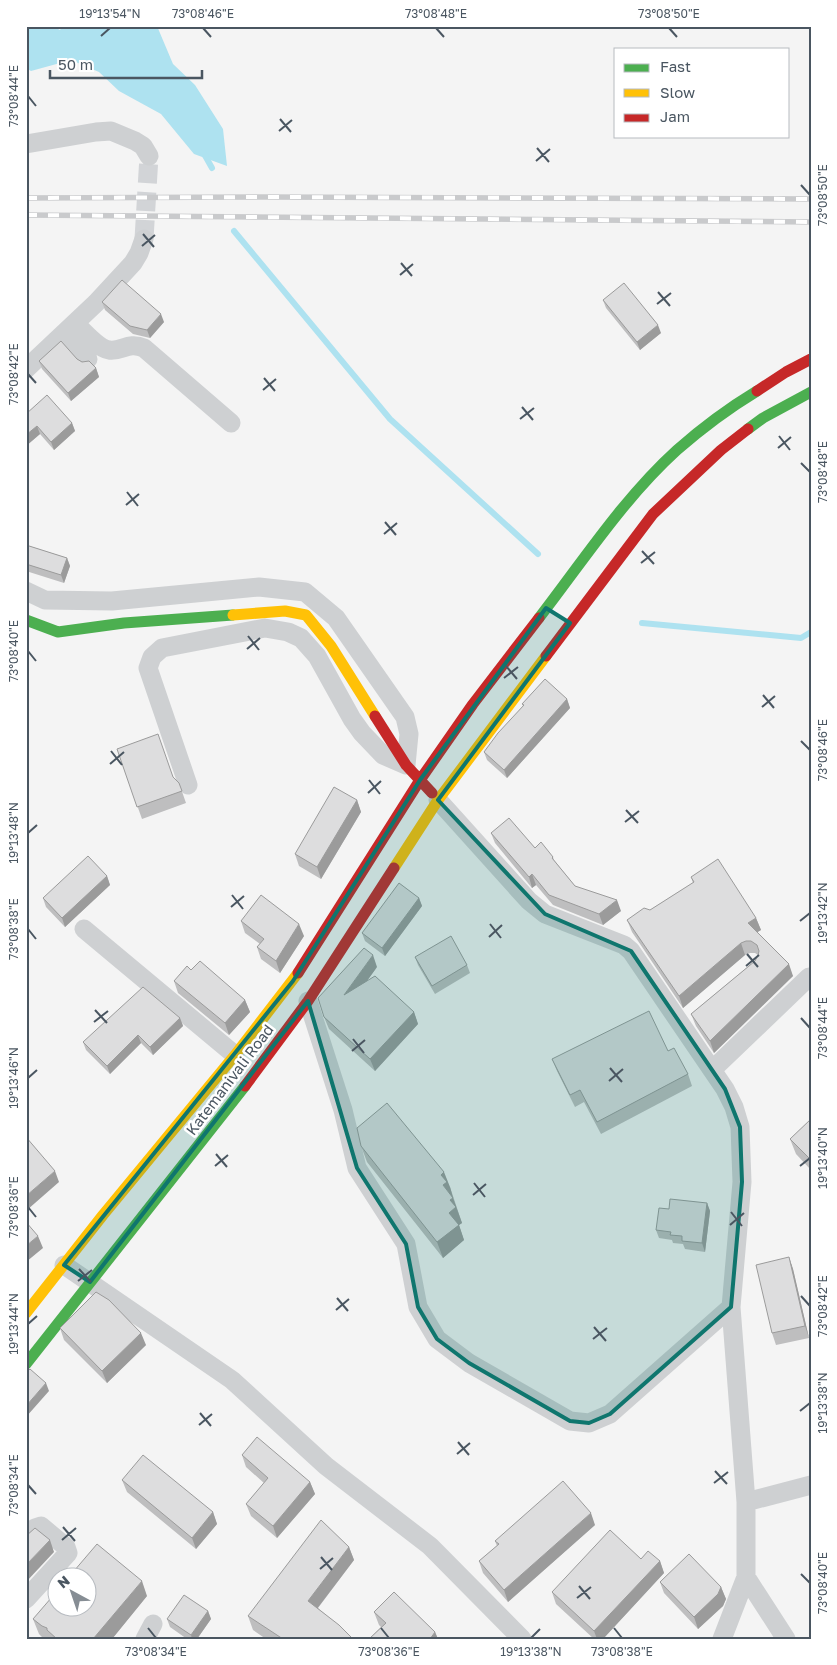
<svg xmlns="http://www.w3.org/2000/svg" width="837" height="1665" viewBox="0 0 837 1665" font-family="'Golos Text',sans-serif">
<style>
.water{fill:#aee2f0}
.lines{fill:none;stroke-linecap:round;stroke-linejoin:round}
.stream{stroke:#aee2f0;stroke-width:6}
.street-tunnel{stroke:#d2d4d7;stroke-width:19;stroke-dasharray:19 9;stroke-linecap:butt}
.street{stroke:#ced0d2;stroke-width:19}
.fast{stroke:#4caf50;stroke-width:11}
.slow{stroke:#ffc107;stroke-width:11}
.jam{stroke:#c62828;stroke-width:11}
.rail-casing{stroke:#c9cacc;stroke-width:5.5}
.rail{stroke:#fff;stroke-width:4;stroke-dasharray:11;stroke-linecap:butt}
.wall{fill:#bebebf}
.shaded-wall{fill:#9b9b9b}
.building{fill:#ddddde;stroke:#9b9b9b}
.marked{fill:#0f766e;fill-opacity:0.2;stroke:#0f766e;stroke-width:4;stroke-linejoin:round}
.ticks{fill:none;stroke:#4a5661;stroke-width:2}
.labels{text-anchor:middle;stroke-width:5;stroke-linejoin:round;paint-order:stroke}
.street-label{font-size:15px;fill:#4a5661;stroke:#fff}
.neatline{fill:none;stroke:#4a5661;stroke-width:2}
.ticks-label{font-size:12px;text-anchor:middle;fill:#4a5661}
</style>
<rect width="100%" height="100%" fill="#f4f4f4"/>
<path class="water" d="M26 26H57L59 30 68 26H157L173 64 195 85 223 129 227 166 194 154 161 114 119 91 99 72 71 60 31 71 26 68Z"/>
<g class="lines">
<path class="stream" d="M203 152 212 168
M234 231 390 419 538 554
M642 623 801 638 811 632"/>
<path class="street-tunnel" d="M144 239 149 156"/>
<path class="street" d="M26 144 96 132 111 131 135 141 143 146 149 156
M75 323C82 330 99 349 109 350 122 352 128 341 144 348L231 423
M64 333 88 359
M26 369 96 303 133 263 139 253 144 239
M26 591 45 600 112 601 259 587 305 592 336 618 405 717 409 734 406 765 383 755 362 733 352 719 317 656 301 638 288 632 265 628 162 648 152 657 148 668 188 785
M438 800 529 901 545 914 624 945 631 951 725 1089 734 1107 740 1127 742 1182 731 1307 746 1502V1577L722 1639
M84 929 235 1055
M308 1001 343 1110 357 1168 406 1244 418 1307 437 1339 469 1363 570 1421 589 1423 610 1414 731 1307
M712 1070 809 977
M64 1265 232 1380 326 1466 430 1546 522 1639
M746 1502 811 1485
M26 1538 35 1528 41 1526 66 1547 68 1553 26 1599
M746 1577 786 1639
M145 1639 153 1624"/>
<path class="fast" d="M748 429 763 418 811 392
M539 618C583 561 624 498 677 450 702 428 729 408 757 391
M26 620 58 632 124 623 233 615
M26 1364 245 1086"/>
<path class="slow" d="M233 615 285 611 306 615 331 646 375 716
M394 868 438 800 546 656
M26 1313 103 1215 235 1055 298 973"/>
<path class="jam" d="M757 391 786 372 811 359
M546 656 653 514 721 450 748 429
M375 716 406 765 432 793
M298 973 420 780 473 704 539 618
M245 1086 308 1001 394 868"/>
<g class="rail-casing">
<path id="rail" d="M26 198 268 197 811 199
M26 215 811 222"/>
</g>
<use href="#rail" class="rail"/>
</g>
<path class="wall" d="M603 300 661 333 640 350 606 308Z
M102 302 164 322 150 338 133 334 105 310Z
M77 359 96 368 99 377 71 401 42 369 39 361Z
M26 414 72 423 75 431 54 450 40 434 26 446Z
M26 545 67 558 70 566 64 583 26 571Z
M567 699 570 708 507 778 487 760 484 752 523 706 522 704Z
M117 749 173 777 179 783 186 803 142 819Z
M357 800 361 812 321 879 299 866 295 854Z
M491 833 535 848 553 857 554 860 575 886 621 911 603 925 553 905 536 885 532 888 495 843Z
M107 876 110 885 65 927 46 907 43 898Z
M691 877 756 918 761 930 757 932 793 976 714 1053 696 1026 691 1014 755 961 758 955 755 953H750L745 955 683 1008 632 932 627 920 650 910 693 883Z
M419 898 422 906 385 956 365 941 362 933Z
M241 921 304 936 280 973 261 959 257 947 260 944 245 933Z
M415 957 467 965 470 973 435 994 418 965Z
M377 967 367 981 414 1012 418 1024 375 1071 329 1029 324 1017Z
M191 970 245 1000 250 1012 229 1035 178 993 174 981Z
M180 1018 183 1026 153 1055 141 1043 110 1074 86 1050 83 1042Z
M552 1059 688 1074 692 1086 601 1134 584 1102 575 1107 557 1071Z
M811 1119V1170L796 1154 790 1139Z
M361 1146 450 1187 462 1223 459 1225 464 1240 443 1258 367 1162Z
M707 1203 710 1211 705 1252 685 1249 683 1244 673 1243 672 1240 659 1238 656 1230 669 1209Z
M789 1257 793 1269 809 1338 776 1345 772 1333Z
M60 1328 146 1345 107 1383 64 1340Z
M242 1455 310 1482 315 1494 277 1538 251 1516 246 1504 264 1483 246 1467Z
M122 1480 213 1512 217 1524 196 1549 127 1492Z
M595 1525 508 1602 483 1573 479 1561 497 1546 495 1541Z
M349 1547 354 1560 318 1608 353 1639H266L253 1630 248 1616Z
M641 1559 660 1561 664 1573 603 1639H594L556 1604 552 1592Z
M660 1582 721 1587 726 1599 723 1606 698 1629 664 1593Z
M147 1596 112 1639H44L39 1634 33 1619Z
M208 1611 211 1619 197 1639H187L170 1627 167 1619Z
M374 1612 435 1632 438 1639H369L381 1627 379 1625Z"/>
<path class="shaded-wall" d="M161 314 164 322 150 338 147 330Z
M658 325 661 333 640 350 637 342Z
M96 368 99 377 71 401 68 393Z
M72 423 75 431 54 450 51 442Z
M37 426 40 434 26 446V435Z
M67 558 70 566 64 583 61 575Z
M567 699 570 708 507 778 504 770Z
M357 800 361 812 321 879 317 867Z
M532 874 536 885 532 888 529 877Z
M107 876 110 885 65 927 62 918Z
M419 898 422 906 385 956 382 948Z
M617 900 621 911 603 925 599 914Z
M756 918 761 930 753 935 748 923Z
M299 924 304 936 280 973 276 961Z
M741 943 745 955 683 1008 679 996Z
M373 955 377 967 348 1007 344 995Z
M789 964 793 976 714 1053 710 1041Z
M245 1000 250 1012 229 1035 225 1023Z
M414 1012 418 1024 375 1071 370 1059Z
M180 1018 183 1026 153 1055 150 1047Z
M138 1035 141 1043 110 1074 107 1066Z
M55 1171 59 1182 27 1210 26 1208V1196Z
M444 1172 450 1187 453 1198 443 1185 441 1175Z
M453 1198 462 1223 459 1225 464 1240 443 1258 437 1242 449 1213 450 1200Z
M707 1203 710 1211 705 1252 702 1243Z
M38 1236 43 1248 26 1262V1246Z
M789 1257 793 1269 809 1338 805 1326Z
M141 1333 146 1345 107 1383 102 1371Z
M46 1383 49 1391 26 1417V1406Z
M310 1482 315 1494 277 1538 273 1526Z
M213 1512 217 1524 196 1549 192 1538Z
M591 1513 595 1525 508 1602 504 1590Z
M50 1540 54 1552 26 1582V1565Z
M349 1547 354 1560 313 1614 308 1601Z
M660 1561 664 1573 603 1639H597L594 1631Z
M142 1581 147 1596 112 1639H93Z
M721 1587 726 1599 723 1606 698 1629 694 1617Z
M208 1611 211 1619 197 1639H192L191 1635Z
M435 1632 438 1639H430Z"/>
<path class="building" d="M122 280 161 314 147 330 130 326 102 302Z
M624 283 658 325 637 342 603 300Z
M61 341 77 359 82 362 89 361 96 368 68 393 39 361Z
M47 395 72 423 51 442 37 426 26 435V414Z
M26 545 67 558 61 575 26 564Z
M545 679 567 699 504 770 484 752 498 733 524 705 522 704Z
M158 734 173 777 179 783 182 791 137 807 117 749Z
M334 787 357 800 317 867 295 854Z
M509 818 535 848 541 842 553 857 552 858 575 886 617 900 599 914 549 895 532 874 529 877 491 833Z
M88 856 107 876 62 918 43 898Z
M718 859 756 918 748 923 789 964 710 1041 691 1014 755 961 758 955 759 951 757 945 751 941H746L741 943 679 996 627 920 644 908 650 910 694 882 691 877Z
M399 883 419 898 382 948 362 933Z
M261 895 299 924 276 961 257 947 264 939 241 921Z
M451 936 467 965 432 986 415 957Z
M364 948 373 955 344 995 375 976 414 1012 370 1059 324 1017 318 998Z
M200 961 245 1000 225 1023 174 981 187 966 191 970Z
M143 987 180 1018 150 1047 138 1035 107 1066 83 1042Z
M649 1011 668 1051 674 1048 688 1074 597 1122 580 1090 570 1095 552 1059Z
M387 1103 444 1172 441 1175 447 1182 443 1185 453 1198 450 1200 456 1207 449 1213 459 1225 437 1242 361 1146 357 1128Z
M811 1119V1160L790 1139Z
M26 1137 55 1171 26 1196Z
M670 1199 707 1203 702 1243 682 1241V1236L670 1235 671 1232 656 1230 659 1208 669 1209Z
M26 1222 38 1236 26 1246Z
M789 1257 805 1326 772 1333 756 1265Z
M96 1292 109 1300 141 1333 102 1371 60 1328Z
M30 1369 46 1383 26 1406V1373Z
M257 1437 310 1482 273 1526 246 1504 268 1478 242 1455Z
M143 1455 213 1512 192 1538 122 1480Z
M563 1481 591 1513 504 1590 479 1561 499 1544 495 1541Z
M321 1520 349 1547 308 1601 339 1625 353 1639H283L248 1616Z
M35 1528 50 1540 26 1565V1536Z
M610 1530 641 1559 648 1551 660 1561 594 1631 552 1592Z
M97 1544 142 1581 93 1639H57L47 1630V1628L42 1626 33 1619 58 1590V1608H88V1578H68Z
M689 1554 721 1587 718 1594 694 1617 660 1582Z
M394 1592 435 1632 430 1639H369L386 1623 374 1612Z
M184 1595 208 1611 191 1635 167 1619Z"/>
<path class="marked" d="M546 608 570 623 438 800 545 914 631 951 725 1089 740 1127 742 1182 731 1307 610 1414 589 1423 570 1421 469 1363 437 1339 418 1307 406 1244 357 1168 308 1001 90 1282 64 1265 293 981 420 780Z"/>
<path class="ticks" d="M203 28 211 37M436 28 444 37M669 28 677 37M101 36 110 28M28 96 36 106M280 119 291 132M279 131 292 120M537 148 549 162M536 161 550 149M801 185 810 195M143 234 154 247M142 246 155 235M401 263 412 276M400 275 413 264M658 292 670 306M657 304 671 293M28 374 36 383M264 378 275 391M263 390 276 379M522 407 533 420M520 419 534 408M779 436 790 450M778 448 791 437M801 463 810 472M127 492 138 506M126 505 139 494M385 522 396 535M384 534 397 523M642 551 654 564M641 563 655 552M248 636 259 650M247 649 260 638M28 651 36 661M506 666 517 679M504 678 518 667M763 695 774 708M762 707 775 696M801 741 810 750M111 751 122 765M110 764 124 752M369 780 380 794M368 793 381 781M626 810 638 823M625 822 639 811M28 833 37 825M232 895 243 909M231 907 244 896M800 921 810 913M490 924 501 938M28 929 36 939M489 937 502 925M747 954 758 967M746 966 759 955M95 1010 107 1023M801 1018 810 1028M94 1022 108 1011M353 1039 364 1053M352 1051 365 1040M610 1068 622 1082M28 1078 37 1070M609 1081 623 1069M216 1154 227 1167M215 1166 228 1155M800 1166 810 1158M474 1183 485 1197M473 1195 486 1184M28 1207 36 1217M731 1212 742 1226M730 1225 744 1213M79 1269 91 1282M78 1281 92 1270M801 1296 810 1306M337 1298 348 1311M336 1310 349 1299M28 1324 37 1316M594 1327 606 1341M593 1339 607 1328M800 1411 810 1403M200 1413 211 1426M199 1425 212 1414M458 1442 469 1455M457 1454 470 1443M715 1471 727 1484M714 1483 728 1472M28 1485 36 1494M63 1527 75 1541M62 1540 76 1528M321 1557 332 1570M320 1569 333 1558M801 1574 810 1583M579 1586 590 1599M577 1598 591 1587M148 1628 156 1638M381 1628 389 1638M614 1628 622 1638M531 1638 540 1629"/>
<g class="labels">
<g class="street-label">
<text transform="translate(230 1080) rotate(-53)" y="5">Katemanivali Road</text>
</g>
</g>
<rect width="837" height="1665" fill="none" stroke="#ffffff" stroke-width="55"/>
<rect x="614" y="48" width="175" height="90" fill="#ffffff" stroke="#b7bbc0"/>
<rect x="624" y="64" width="25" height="8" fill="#4caf50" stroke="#b7bbc0"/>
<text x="660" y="72" font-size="15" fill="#4a5661">Fast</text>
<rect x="624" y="89" width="25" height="8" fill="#ffc107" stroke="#b7bbc0"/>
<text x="660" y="98" font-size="15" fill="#4a5661">Slow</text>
<rect x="624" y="114" width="25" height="8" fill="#c62828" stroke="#b7bbc0"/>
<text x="660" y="122" font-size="15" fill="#4a5661">Jam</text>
<g transform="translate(72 1592) rotate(320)"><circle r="24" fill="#ffffff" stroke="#b7bbc0"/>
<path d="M0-4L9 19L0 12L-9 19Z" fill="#868d94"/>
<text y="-8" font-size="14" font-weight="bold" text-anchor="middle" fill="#4a5661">N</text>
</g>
<path d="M50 70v8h152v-8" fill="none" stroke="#4a5661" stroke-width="2.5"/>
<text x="58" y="70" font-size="15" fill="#4a5661" stroke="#ffffff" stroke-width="4" paint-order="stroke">50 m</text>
<rect x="28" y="28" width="782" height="1610" class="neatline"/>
<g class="ticks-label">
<text x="110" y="18">19°13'54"N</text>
<text x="203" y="18">73°08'46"E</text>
<text x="436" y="18">73°08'48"E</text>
<text x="669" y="18">73°08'50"E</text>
<text transform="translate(14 96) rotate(-90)" y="4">73°08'44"E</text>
<text transform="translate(823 195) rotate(-90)" y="4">73°08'50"E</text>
<text transform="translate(14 374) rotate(-90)" y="4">73°08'42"E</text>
<text transform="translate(823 472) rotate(-90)" y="4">73°08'48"E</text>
<text transform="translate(14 651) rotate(-90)" y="4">73°08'40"E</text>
<text transform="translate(823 750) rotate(-90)" y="4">73°08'46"E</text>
<text transform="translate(14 833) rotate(-90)" y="4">19°13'48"N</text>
<text transform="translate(823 913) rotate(-90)" y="4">19°13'42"N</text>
<text transform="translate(14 929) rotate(-90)" y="4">73°08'38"E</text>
<text transform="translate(823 1028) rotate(-90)" y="4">73°08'44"E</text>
<text transform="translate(14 1078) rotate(-90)" y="4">19°13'46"N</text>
<text transform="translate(823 1158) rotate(-90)" y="4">19°13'40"N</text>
<text transform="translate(14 1207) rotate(-90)" y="4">73°08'36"E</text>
<text transform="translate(823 1306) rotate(-90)" y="4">73°08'42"E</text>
<text transform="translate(14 1324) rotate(-90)" y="4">19°13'44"N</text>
<text transform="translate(823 1403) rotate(-90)" y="4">19°13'38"N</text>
<text transform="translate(14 1485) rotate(-90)" y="4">73°08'34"E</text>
<text transform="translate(823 1583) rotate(-90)" y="4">73°08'40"E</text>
<text x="156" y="1656">73°08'34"E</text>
<text x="389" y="1656">73°08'36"E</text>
<text x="531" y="1656">19°13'38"N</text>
<text x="622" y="1656">73°08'38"E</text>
</g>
</svg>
